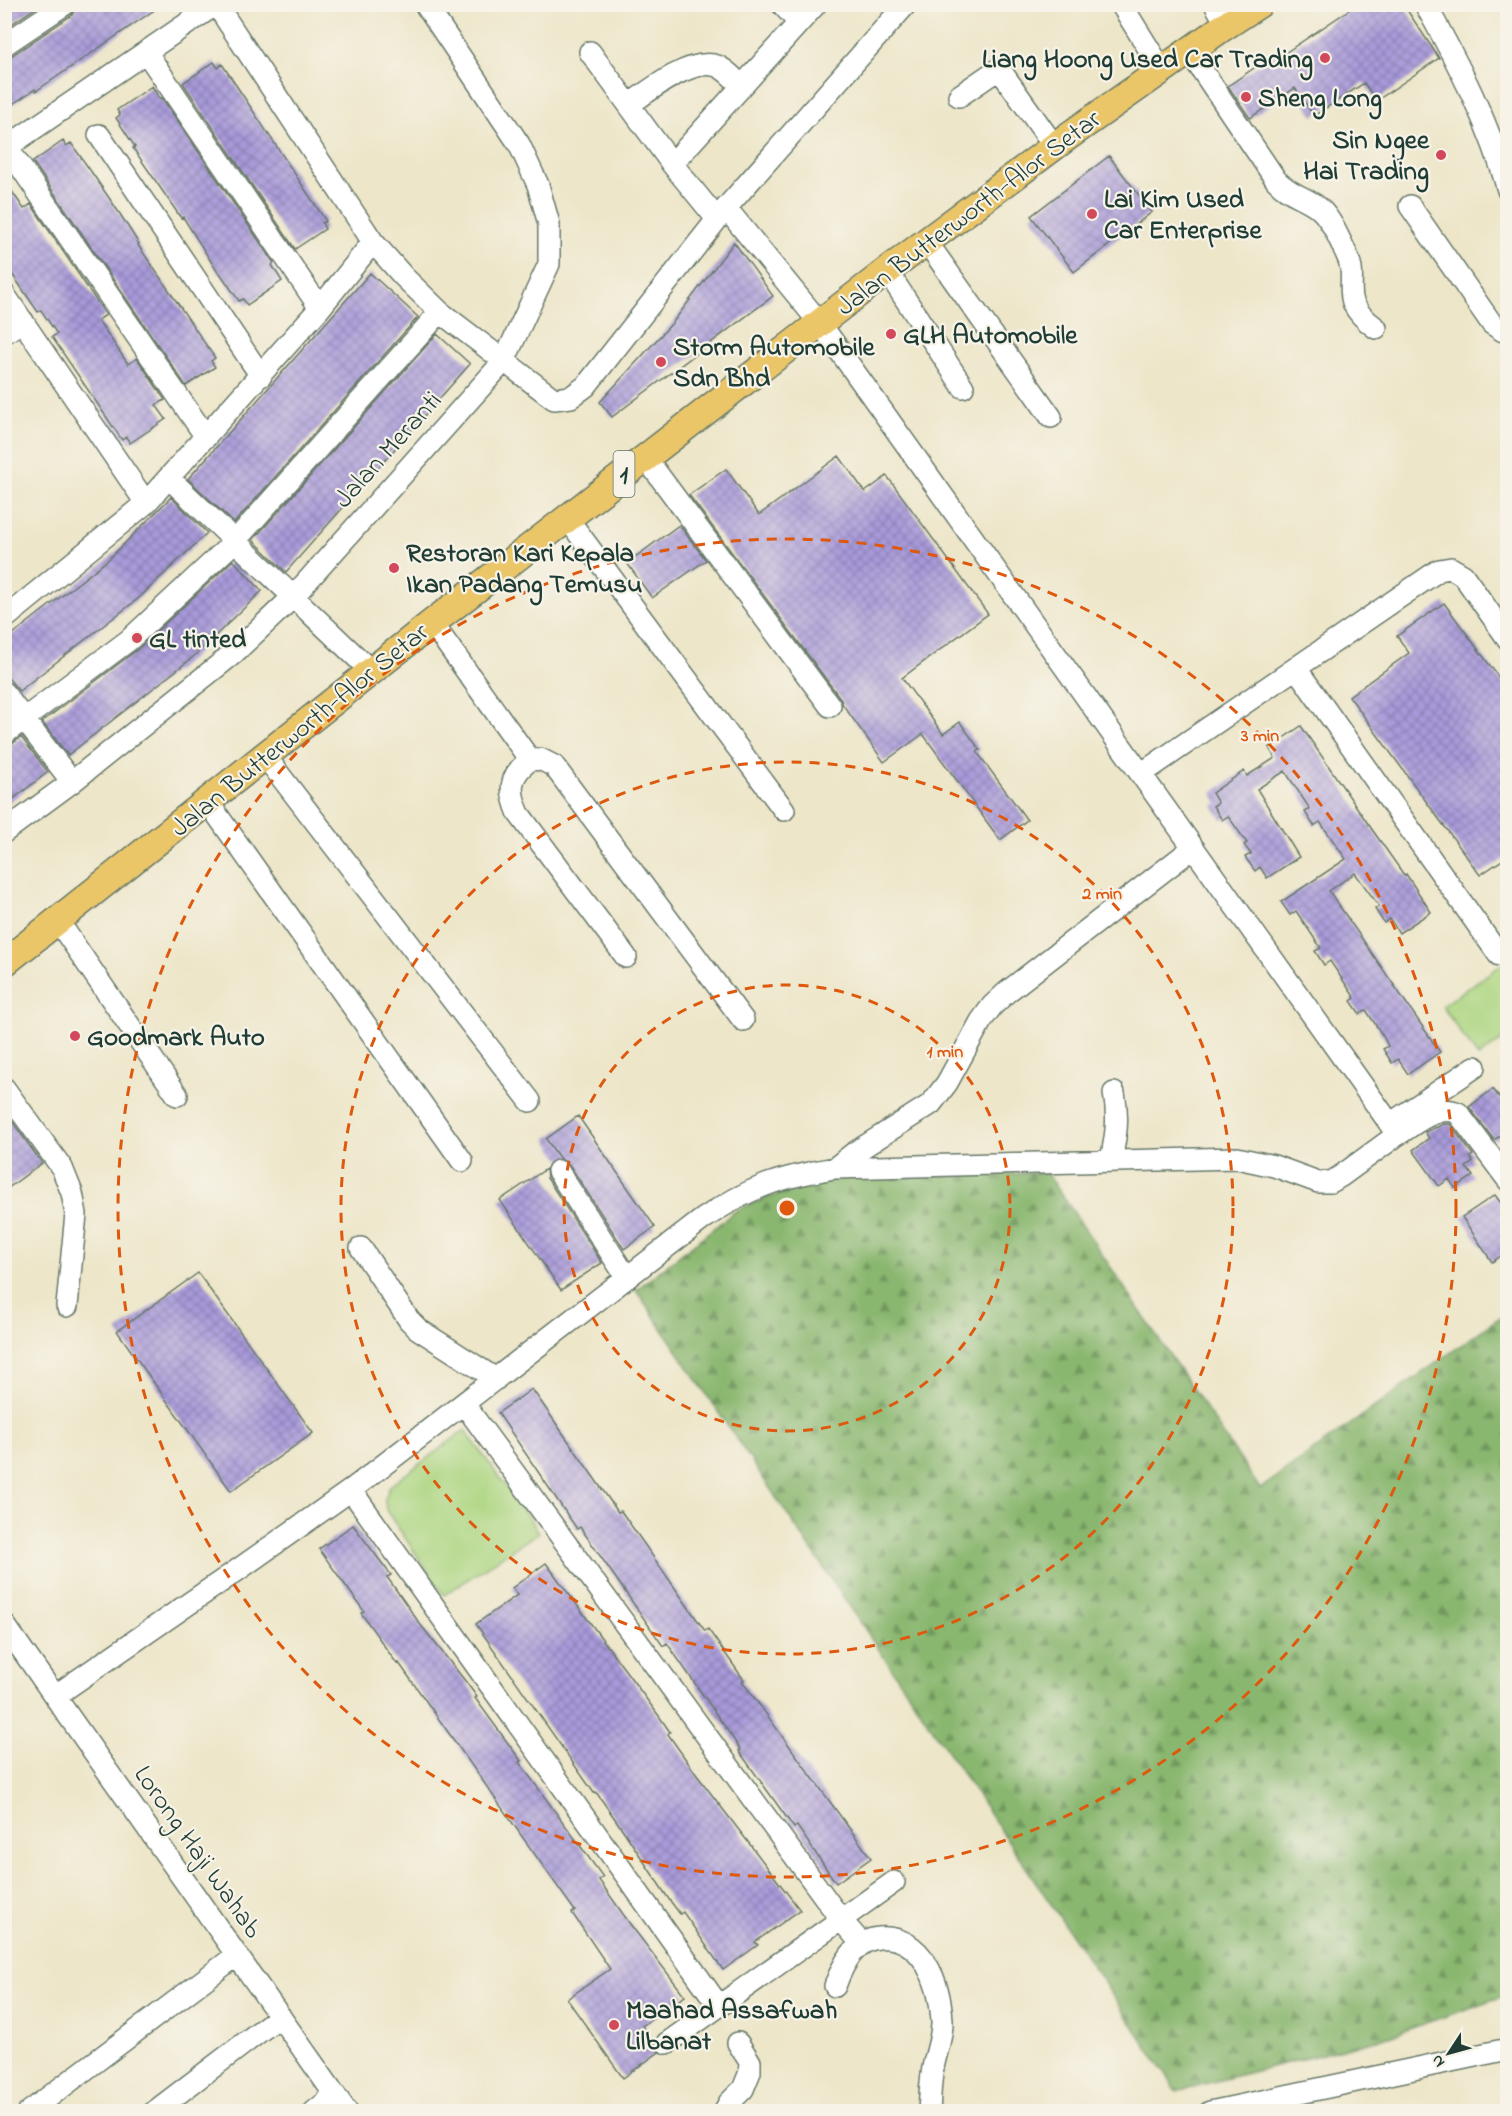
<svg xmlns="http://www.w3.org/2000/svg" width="1512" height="2116" viewBox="0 0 1512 2116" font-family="'Indie Flower',sans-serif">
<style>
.forest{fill:url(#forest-firs);stroke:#547a52;stroke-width:1.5}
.park{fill:#add682;stroke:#668a5b;stroke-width:1.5}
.building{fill:url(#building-cross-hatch)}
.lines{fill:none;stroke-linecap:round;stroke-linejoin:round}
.minor-casing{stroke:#677868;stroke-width:24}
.major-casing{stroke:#677868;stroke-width:30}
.minor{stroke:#fff;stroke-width:21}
.major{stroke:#ebc669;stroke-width:27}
.ring{fill:none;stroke:#de580e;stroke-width:3;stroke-dasharray:10 8}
.poi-dot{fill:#d1495b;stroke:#f7f3e8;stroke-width:2}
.labels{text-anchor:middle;stroke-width:4.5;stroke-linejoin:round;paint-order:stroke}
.shield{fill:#f7f3e8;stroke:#60746a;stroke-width:1.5}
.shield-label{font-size:26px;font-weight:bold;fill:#1f3d34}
.poi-label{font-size:27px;font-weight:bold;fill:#1f3d34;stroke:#f7f3e8;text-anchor:start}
.street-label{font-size:27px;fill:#1f3d34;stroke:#f7f3e8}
.centre{fill:#de580e;stroke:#f7f3e8;stroke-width:3}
.ring-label{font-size:18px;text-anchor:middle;font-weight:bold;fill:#de580e;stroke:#f7f3e8;stroke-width:4.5;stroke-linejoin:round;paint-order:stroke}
</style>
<defs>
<pattern id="forest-firs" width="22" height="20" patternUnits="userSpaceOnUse" patternTransform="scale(1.5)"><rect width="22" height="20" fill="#8ab770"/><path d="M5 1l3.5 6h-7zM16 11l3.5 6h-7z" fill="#70965d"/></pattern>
<pattern id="building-cross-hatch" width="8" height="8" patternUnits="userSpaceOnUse" patternTransform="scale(1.5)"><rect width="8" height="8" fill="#a99ada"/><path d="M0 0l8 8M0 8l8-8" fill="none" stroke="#897fb2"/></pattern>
</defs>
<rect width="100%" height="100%" fill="#f7f3e8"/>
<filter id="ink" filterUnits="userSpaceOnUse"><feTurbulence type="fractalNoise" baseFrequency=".0167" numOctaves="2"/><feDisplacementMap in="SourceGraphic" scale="12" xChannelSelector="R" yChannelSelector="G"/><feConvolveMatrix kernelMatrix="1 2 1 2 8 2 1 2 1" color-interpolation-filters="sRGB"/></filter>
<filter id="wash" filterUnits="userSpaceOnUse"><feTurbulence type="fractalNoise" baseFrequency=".008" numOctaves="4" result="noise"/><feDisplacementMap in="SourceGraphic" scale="24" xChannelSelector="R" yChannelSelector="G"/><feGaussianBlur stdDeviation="1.35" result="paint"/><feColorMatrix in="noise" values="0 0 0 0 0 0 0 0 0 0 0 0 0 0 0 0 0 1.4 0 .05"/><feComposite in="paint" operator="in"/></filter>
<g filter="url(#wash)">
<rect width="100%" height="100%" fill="#ede6c9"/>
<path class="forest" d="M1047 1173 1260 1489 1506 1313 1508 1315 1507 1995 1377 2040 1177 2091 636 1290 738 1209 795 1188 840 1178Z"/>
<path class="park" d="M1507 961V1036L1478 1057 1442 1006Z
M465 1430 539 1532 444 1595 386 1510 385 1499 390 1486Z"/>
<g id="blocks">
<path class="building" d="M4 4H41L4 29Z
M78 4H163L36 91 35 89 4 110V58L11 56 72 15Z
M1358 4H1403L1439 58 1376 101 1364 83 1314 116 1295 88 1250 118 1228 86 1273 55 1276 59Z
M214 62 218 68 222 64 326 221 322 223 325 229 295 249 183 83Z
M152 86 160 99 162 98 274 263 272 265 282 281 247 305 243 299 239 301 220 273 219 274 183 217 181 218 133 148 135 147 116 118 120 115 117 110Z
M63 141 66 146 71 143 90 170 120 214 139 244 138 245 215 358 211 361 215 367 186 386 33 162Z
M1109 156 1152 212 1074 272 1031 216Z
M4 180 24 209 31 204 106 315 98 320 128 364 137 358 165 400 156 405 166 419 130 443 126 437 122 440 52 337 57 334 41 310 38 312 8 268 12 266 4 254Z
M734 242 773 296 612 417 600 402 673 322Z
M370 273 418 317 234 523 188 479Z
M437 334 470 364 286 572 253 540Z
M839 456 865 492 887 476 988 614 902 678 943 734 960 722 980 750 977 752 1027 820 1000 840 923 734 884 762 843 705 840 698 689 495 726 469 759 515Z
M171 497 207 533 139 598 19 691 4 673V641L109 559Z
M679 525 706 560 652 598 627 563Z
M233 560 262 591 192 658 68 755 42 722 138 649Z
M1444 603 1508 690V856L1480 875 1349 696 1409 653 1397 636Z
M1301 726 1371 828 1404 875 1406 874 1431 912 1399 933 1390 919 1384 923 1375 909 1379 906 1355 873 1329 891 1440 1052 1408 1074 1398 1059 1392 1063 1383 1049 1388 1046 1383 1036 1366 1010 1360 1014 1351 1001 1355 998 1330 961 1324 965 1315 951 1321 948 1296 911 1290 915 1281 902 1346 859 1320 822 1314 826 1305 812 1310 809 1285 771 1257 789 1299 857 1267 878 1260 867 1255 871 1245 857 1251 854 1244 845 1247 843 1228 816 1222 820 1213 806 1218 803 1212 793 1244 771 1247 776 1275 758 1269 748Z
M21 737 48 772 4 806V747L12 744Z
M1493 1089 1508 1109V1131L1494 1140 1469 1107Z
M4 1110 42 1163 4 1191Z
M578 1116 655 1227 624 1249 569 1164 560 1159 546 1139Z
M1444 1124H1450L1473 1155 1470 1157 1473 1162 1466 1167 1473 1176 1455 1188 1449 1179 1439 1186 1413 1150 1429 1138 1425 1132Z
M546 1169 547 1178 602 1263 561 1290 500 1200Z
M1495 1195 1508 1213V1251L1492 1262 1462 1217Z
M198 1273 313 1433 231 1491 117 1331Z
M532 1389 618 1512 621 1511 705 1631 708 1629 744 1680 742 1681 871 1858 836 1883 797 1826 794 1828 739 1751 741 1750 667 1643 663 1646 580 1527 577 1529 498 1413Z
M353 1525 391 1575 387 1577 420 1624 466 1682 477 1697 475 1698 521 1761 519 1762 603 1877 599 1880 630 1924 685 1996 642 2026 659 2052 623 2078 567 1999 610 1969 572 1913 575 1911 399 1663 397 1664 361 1613 364 1611 319 1549Z
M546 1563 659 1716 670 1732 668 1734 696 1774 800 1910 755 1942 758 1945 723 1970 683 1912 680 1914 668 1898 625 1833 596 1792 594 1793 476 1624 517 1595 512 1588Z"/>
</g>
</g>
<g filter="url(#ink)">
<use href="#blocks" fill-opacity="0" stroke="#677868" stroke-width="1.5"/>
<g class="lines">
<g class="minor-casing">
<path id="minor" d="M216 4 373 242 403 276 440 312 554 399 571 397 586 386 726 208 906 4
M782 4 799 23
M1121 4 1162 70
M1215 4 1227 25
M1425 4C1458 63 1490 125 1508 190
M4 45 65 4
M1189 51 1276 180C1289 194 1300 195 1315 205 1329 214 1338 236 1345 251 1363 284 1333 297 1376 328
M146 52 320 308
M590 52 672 164 717 219
M959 96 997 70 1003 74 1054 146
M629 105C648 91 692 57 717 66 726 69 735 80 742 86
M99 135 261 376
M7 147 206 437
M4 149 216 4
M672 164 816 4
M1410 206 1492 324 1503 331 1508 329
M726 208 819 322 1390 1124
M926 241 1051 417
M887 271 963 387
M4 294 146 503
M4 333 23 321
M645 457 830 706
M170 479 372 672
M567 518 784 810
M4 619 146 503 320 308 373 242
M432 623 530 760C508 776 509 791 519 814L626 957
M1296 668 1499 955
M4 693 72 782
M4 734 129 640 234 542 440 312
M265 756 530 1101
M530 760 540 759 554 766 743 1020
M1141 774 1439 570 1451 568 1463 575 1508 639
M208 802 462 1161
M4 832 72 782 234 653 293 597 504 361 549 264V224L538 185 519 144 425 4
M58 921 177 1095
M4 1088 62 1168 72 1193 76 1214 67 1306
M1397 1135C1414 1125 1438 1103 1458 1113L1508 1180
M1111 1161C1116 1135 1119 1119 1114 1093
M835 1168 854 1153 931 1104 947 1083 981 1021 992 1006 1007 992 1193 848
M558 1171 627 1278
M361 1248 409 1320 418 1329 496 1379
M464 1404 842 1921 862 1944
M351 1490 719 2006
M4 1624 347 2112
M55 1696 242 1567 351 1490 703 1219C749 1187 781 1177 835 1168L1237 1158 1274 1166 1318 1182H1331L1341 1176 1397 1135 1390 1124 1475 1067
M835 1986C842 1966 854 1940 879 1938 923 1934 940 1984 942 2020 943 2039 934 2056 932 2074 930 2087 930 2099 929 2112
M667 2043 894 1882
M29 2112 237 1955
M154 2112 280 2016
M314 2112 335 2095
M724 2112 729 2103 743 2089 750 2072V2062L738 2043
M1210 2112 1508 2049"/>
</g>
<g class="major-casing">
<path id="major" d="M4 963 432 623 887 271 1067 137 1219 30 1259 4"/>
</g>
<use href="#minor" class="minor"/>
<use href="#major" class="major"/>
</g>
</g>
<g class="ring">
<circle cx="787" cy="1208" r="223"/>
<circle cx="787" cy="1208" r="446"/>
<circle cx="787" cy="1208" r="669"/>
</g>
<g class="poi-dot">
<circle cx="1325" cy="58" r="6"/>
<circle cx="1246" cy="97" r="6"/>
<circle cx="1441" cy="155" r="6"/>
<circle cx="1092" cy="214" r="6"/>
<circle cx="891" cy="334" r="6"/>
<circle cx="661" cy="362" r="6"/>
<circle cx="394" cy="568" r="6"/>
<circle cx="137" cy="638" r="6"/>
<circle cx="75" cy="1036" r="6"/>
<circle cx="614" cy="2025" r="6"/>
</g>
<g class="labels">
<rect class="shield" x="613.5" y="451" width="21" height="46" rx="4.5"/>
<g class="shield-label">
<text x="624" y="483">1</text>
</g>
<g class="poi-label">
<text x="1313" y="67" text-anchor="end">Liang Hoong Used Car Trading</text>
<text x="1258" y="106">Sheng Long</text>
<text x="1429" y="148" text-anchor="end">Sin Ngee<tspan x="1429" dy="31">Hai Trading</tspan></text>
<text x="1104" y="207">Lai Kim Used<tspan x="1104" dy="31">Car Enterprise</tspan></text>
<text x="903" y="343">GLH Automobile</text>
<text x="673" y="355">Storm Automobile<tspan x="673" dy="31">Sdn Bhd</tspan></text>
<text x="406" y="561">Restoran Kari Kepala<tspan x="406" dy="31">Ikan Padang Temusu</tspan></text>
<text x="149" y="647">GL tinted</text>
<text x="87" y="1045">Goodmark Auto</text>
<text x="626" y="2018">Maahad Assafwah<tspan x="626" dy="31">Lilbanat</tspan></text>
</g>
<g class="street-label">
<text transform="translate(968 212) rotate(-37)" y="9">Jalan Butterworth-Alor Setar</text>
<text transform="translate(387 449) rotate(-48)" y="9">Jalan Meranti</text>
<text transform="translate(299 729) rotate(-39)" y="9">Jalan Butterworth-Alor Setar</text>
<text transform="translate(199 1851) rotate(55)" y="9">Lorong Haji Wahab</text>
</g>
</g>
<circle cx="787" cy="1208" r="9" class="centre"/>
<g class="ring-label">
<text x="1260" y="741">3 min</text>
<text x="1102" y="899">2 min</text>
<text x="945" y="1057">1 min</text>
</g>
<rect width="1512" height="2116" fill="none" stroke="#f7f3e8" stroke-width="24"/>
<g transform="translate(1449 2053) rotate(234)" stroke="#f7f3e8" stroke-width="4.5" paint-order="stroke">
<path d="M0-4.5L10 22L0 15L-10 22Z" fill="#1f3d34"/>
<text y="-9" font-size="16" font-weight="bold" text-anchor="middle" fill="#1f3d34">N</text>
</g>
</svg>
